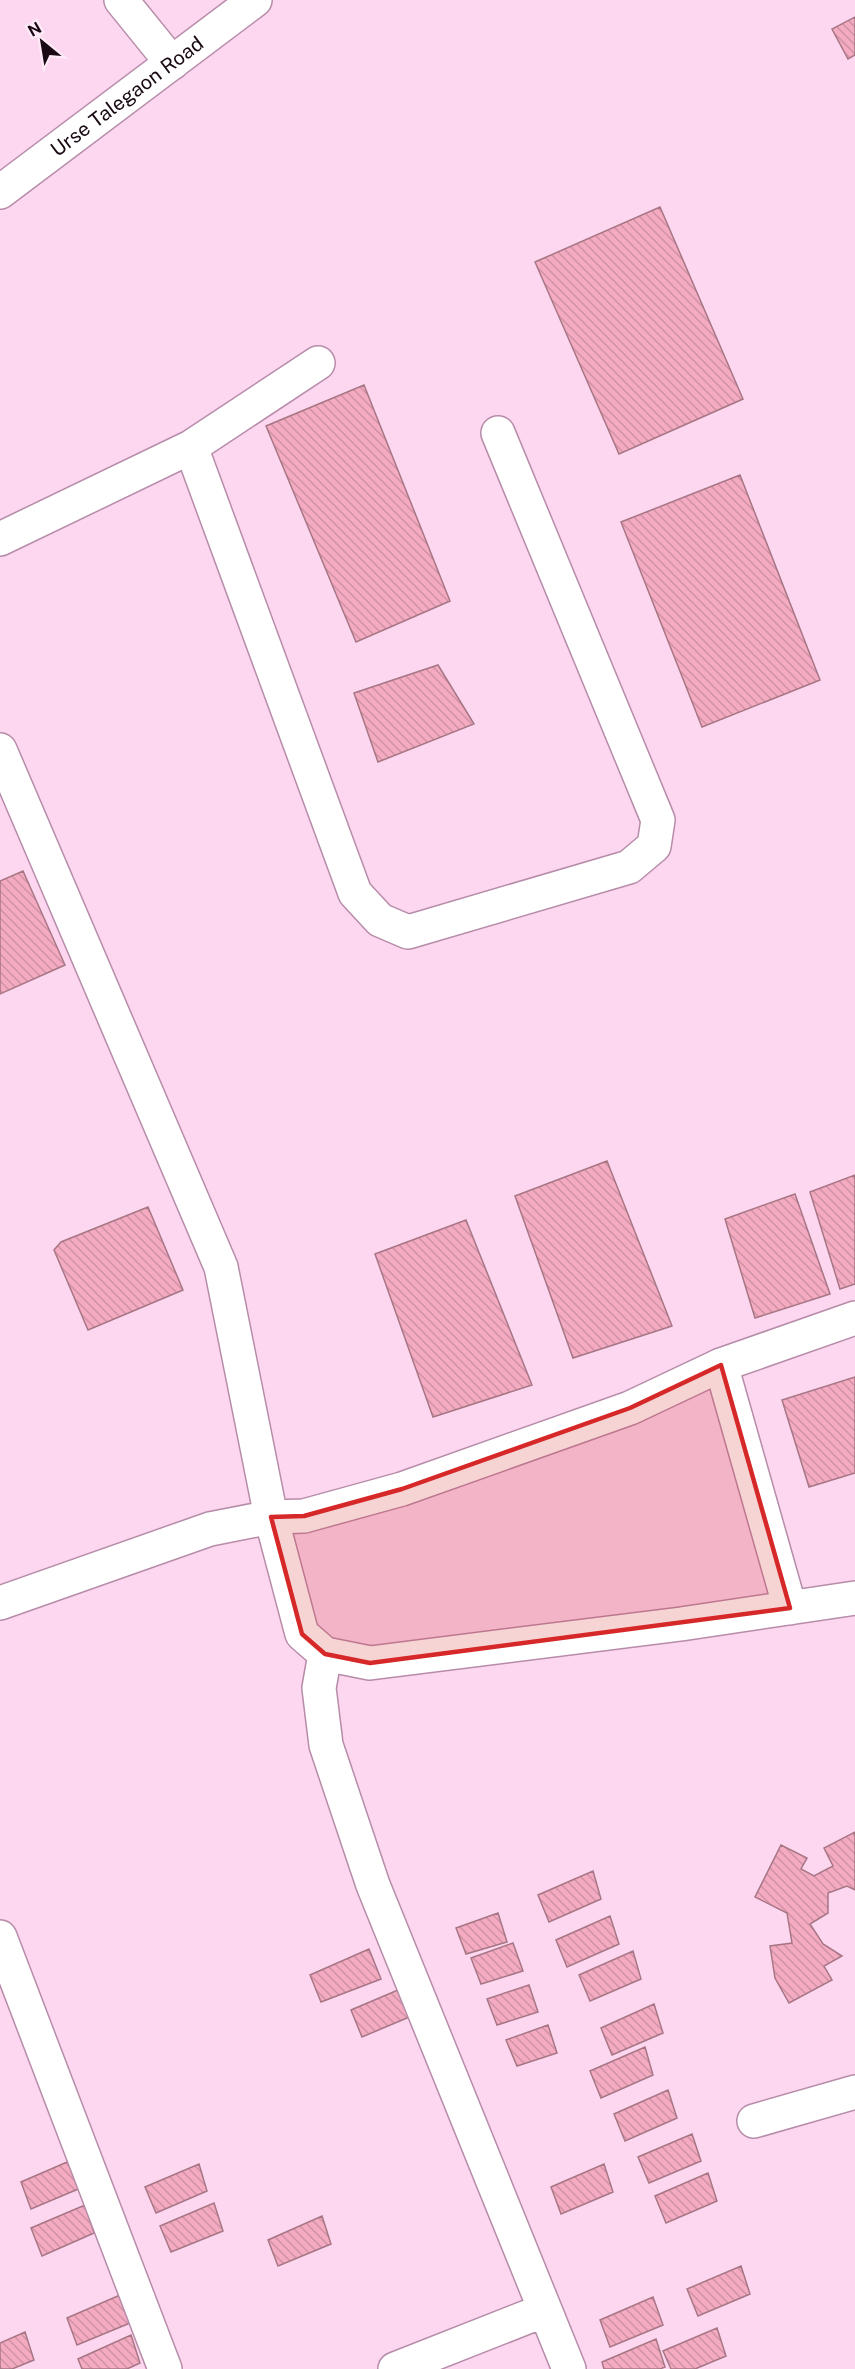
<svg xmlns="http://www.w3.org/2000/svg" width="855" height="2369" viewBox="0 0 855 2369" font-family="'Public Sans',sans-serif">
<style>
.building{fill:url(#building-back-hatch);stroke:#a77685;stroke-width:1.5}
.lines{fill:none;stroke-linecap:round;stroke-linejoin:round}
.street-casing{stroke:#b78ca9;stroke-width:36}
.secondary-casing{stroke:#b78ca9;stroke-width:36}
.highway-casing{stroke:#b78ca9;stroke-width:36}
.street{stroke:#fff;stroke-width:33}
.secondary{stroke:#fff;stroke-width:33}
.highway{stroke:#fff;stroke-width:33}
.marked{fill:#d62828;fill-opacity:0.2;stroke:#d62828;stroke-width:4.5;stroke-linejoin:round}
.labels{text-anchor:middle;stroke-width:6;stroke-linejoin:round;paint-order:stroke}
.street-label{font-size:20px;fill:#180913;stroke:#feebf7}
</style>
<defs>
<pattern id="building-back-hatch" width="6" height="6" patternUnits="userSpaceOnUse" patternTransform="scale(1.5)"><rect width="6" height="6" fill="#f4abc2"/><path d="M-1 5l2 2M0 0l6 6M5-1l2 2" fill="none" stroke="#d092a6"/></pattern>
</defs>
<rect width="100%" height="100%" fill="#fcd7ef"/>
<path class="building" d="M855 17V55L848 59 832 29Z
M660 207 743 399 619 454 535 262Z
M364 385 450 601 356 642 266 426Z
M740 475 820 680 702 727 621 522Z
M438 665 474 724 378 762 354 693Z
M23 871 65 965 0 994V881Z
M607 1161 672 1326 573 1358 515 1196Z
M855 1175V1284L840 1289 810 1192Z
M795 1194 830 1294 755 1318 725 1219Z
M148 1207 183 1290 88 1330 54 1250 61 1242Z
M466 1220 532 1385 433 1417 375 1254Z
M855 1377V1473L809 1487 782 1400Z
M855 1832V1890L847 1886 828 1893V1913L810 1924 823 1944 842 1956 824 1966 832 1980 789 2003 775 1978 770 1946 792 1943 787 1913 755 1897 781 1845 807 1858 801 1869 814 1876 833 1866 824 1848Z
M593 1871 601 1899 549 1922 538 1895Z
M498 1913 507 1942 466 1954 456 1928Z
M610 1916 619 1944 567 1967 556 1940Z
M513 1943 523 1971 481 1984 471 1958Z
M369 1949 381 1979 321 2002 310 1975Z
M633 1951 641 1979 590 2001 579 1975Z
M529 1985 538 2012 497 2025 487 1999Z
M405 1987 414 2015 362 2037 351 2010Z
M654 2004 663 2033 612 2055 601 2028Z
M548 2025 557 2053 517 2066 506 2040Z
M645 2047 653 2075 601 2098 590 2071Z
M668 2090 677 2118 625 2141 614 2114Z
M692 2134 701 2161 649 2183 638 2157Z
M74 2159 83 2187 31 2209 21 2182Z
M199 2164 207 2191 156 2213 145 2187Z
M604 2164 613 2192 561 2214 551 2187Z
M708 2173 717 2201 666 2223 655 2196Z
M214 2203 223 2231 171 2252 160 2226Z
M85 2205 94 2233 42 2256 31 2228Z
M322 2216 331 2244 278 2266 268 2240Z
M741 2266 750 2294 698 2316 687 2289Z
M120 2295 130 2323 77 2345 67 2318Z
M653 2297 663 2325 610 2347 600 2320Z
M717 2328 726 2356 695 2369H671L663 2351Z
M25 2332 34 2360 12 2369H0V2343Z
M131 2335 140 2363 127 2369H82L78 2359Z
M656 2339 665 2367 660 2369H604L602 2362Z"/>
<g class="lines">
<g class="street-casing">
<path id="street" d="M121 0 172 63
M191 447 355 893 380 920 408 932 629 867 654 846 658 820 498 433
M0 539 191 447 318 363
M0 750 221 1267 271 1517 302 1634 325 1654 370 1663 681 1624 855 1598
M721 1365 790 1608
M325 1654 319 1688 326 1745 373 1885 569 2369
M0 1937 165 2369
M754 2121 855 2092
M395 2369 545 2310"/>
</g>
<g class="secondary-casing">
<path id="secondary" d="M0 1603 210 1529 271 1517 304 1516 402 1489 630 1408 721 1365 855 1318"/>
</g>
<g class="highway-casing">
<g id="highway">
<path id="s1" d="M0 192 255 0"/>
</g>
</g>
<use href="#street" class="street"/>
<use href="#secondary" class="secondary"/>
<use href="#highway" class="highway"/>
</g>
<path class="marked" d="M721 1365 790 1608 370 1663 325 1654 302 1634 271 1517 304 1516 402 1489 630 1408Z"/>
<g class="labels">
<g class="street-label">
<text dy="7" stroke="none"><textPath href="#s1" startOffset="159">Urse Talegaon Road</textPath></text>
</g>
</g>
<g transform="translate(42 42) rotate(330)" stroke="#feebf7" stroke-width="4.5" paint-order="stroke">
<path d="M0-4.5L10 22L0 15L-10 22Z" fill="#180913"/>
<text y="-9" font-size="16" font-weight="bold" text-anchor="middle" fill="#180913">N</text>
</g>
</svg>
